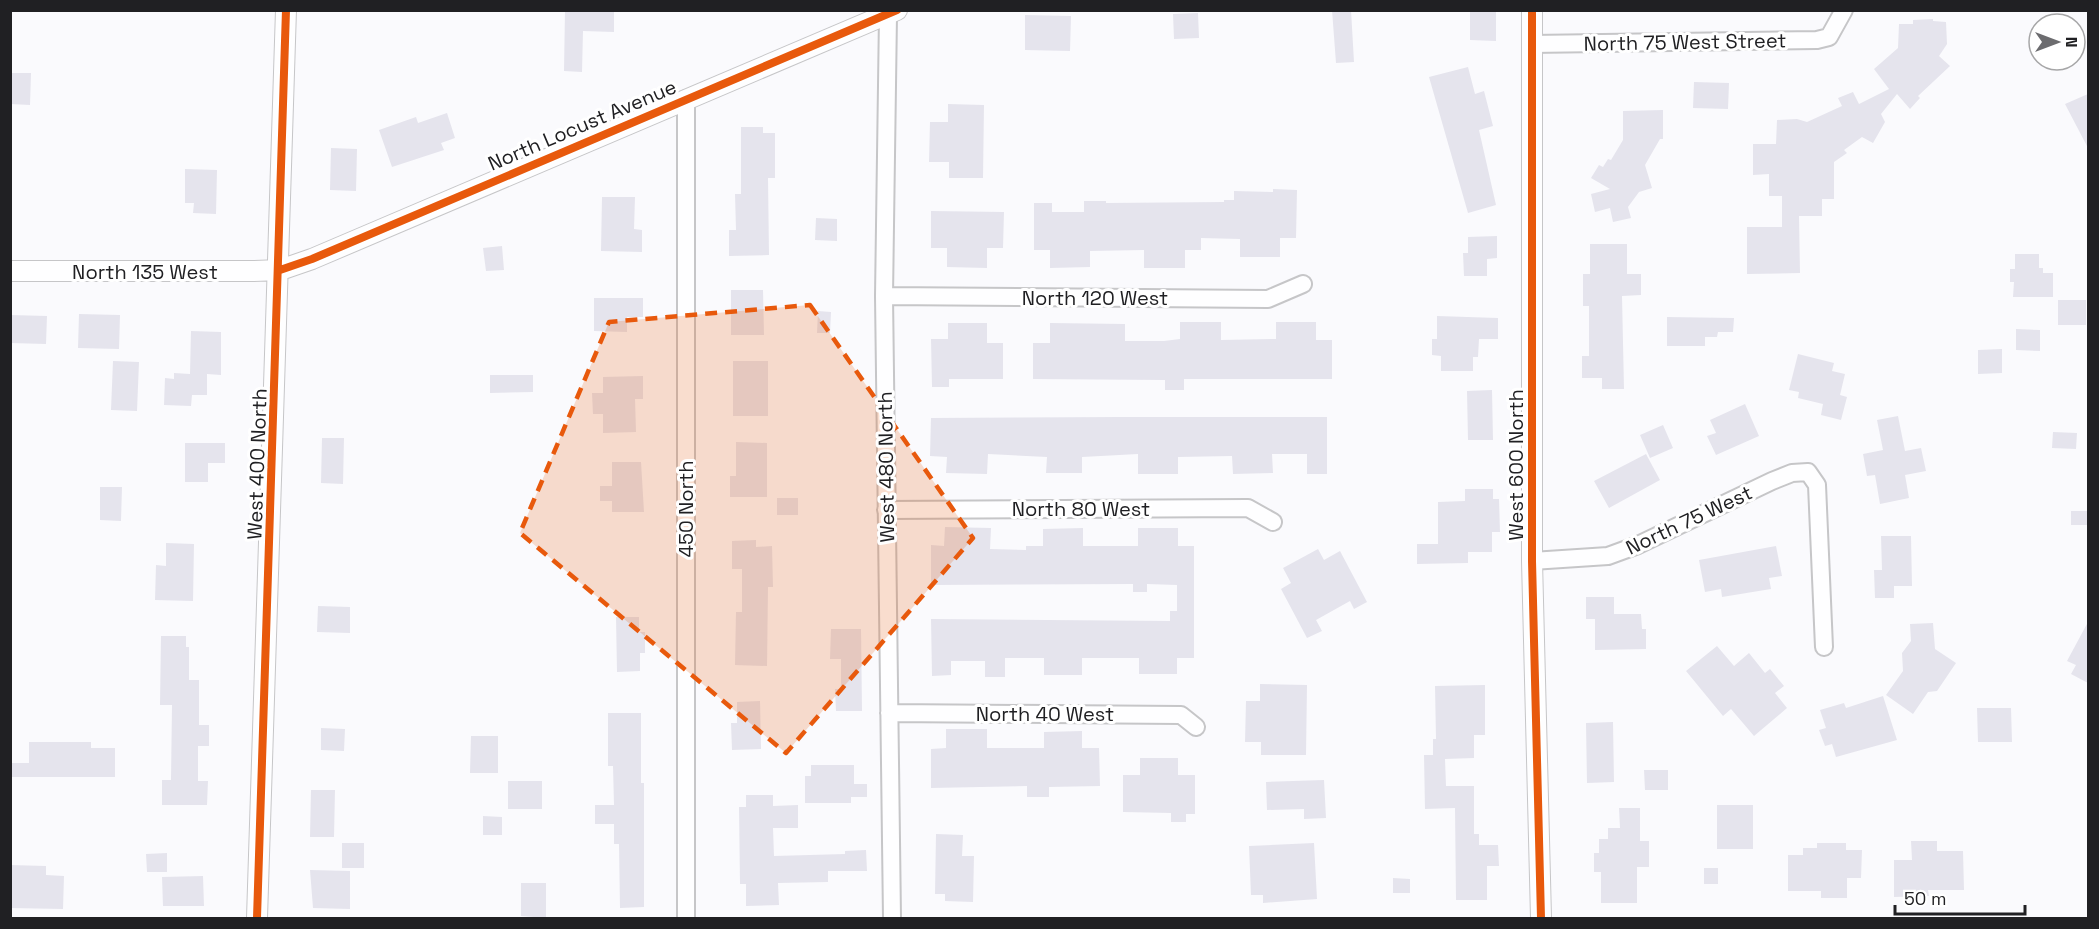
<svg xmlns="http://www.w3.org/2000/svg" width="2099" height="929" viewBox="0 0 2099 929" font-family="'Space Grotesk',sans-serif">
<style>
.building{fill:#e5e4ed}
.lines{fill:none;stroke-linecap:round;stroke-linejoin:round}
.minor-casing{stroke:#c6c6c8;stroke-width:20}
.tertiary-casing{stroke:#c6c6c8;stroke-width:22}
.minor{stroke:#fefeff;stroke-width:16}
.tertiary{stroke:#fefeff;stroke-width:20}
.cycleway-casing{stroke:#fff;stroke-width:11}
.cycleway{stroke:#e8590c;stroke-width:8}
.marked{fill:#e8590c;fill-opacity:0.2;stroke:#e8590c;stroke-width:4.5;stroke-dasharray:12 8;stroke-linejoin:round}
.labels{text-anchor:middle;stroke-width:6;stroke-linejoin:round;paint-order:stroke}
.street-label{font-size:20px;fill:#202023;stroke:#fff}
</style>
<rect width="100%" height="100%" fill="#fafafd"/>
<path class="building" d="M565 10H614V32L583 31 582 72 564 71Z
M1332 10H1351L1354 62 1336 63Z
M1470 10H1496V41L1470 40Z
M1198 13 1199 38 1174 39 1173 14Z
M1025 15 1071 16 1070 51 1025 50Z
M1933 19V21L1946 22 1947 44 1939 56 1950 66 1918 96 1920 98 1910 109 1897 94 1881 114 1885 122 1873 143 1862 137 1844 150 1847 153 1834 162V199H1822V216H1799L1800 273 1747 274V227H1782V196H1769V174L1753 175V144H1776L1777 120 1797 119 1807 122 1842 106 1838 98 1853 92 1859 104 1889 89 1874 69 1898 48 1899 24H1913V20Z
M1468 67 1475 94 1484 91 1493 126 1479 130 1496 205 1468 213 1429 77Z
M10 73H31L30 105 10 104Z
M1694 82 1729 83 1728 109 1693 108Z
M2088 94V148L2065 104Z
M948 104 984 105 983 178H949V162H929L930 122H948Z
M1663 110V139H1660L1645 165 1652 188 1639 192 1628 207 1631 218 1613 222 1610 208 1595 212 1591 194 1610 189 1591 178 1599 165 1603 167 1608 159 1611 160 1623 140V111Z
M447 113 455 138 441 143 444 150 392 167 379 130 416 117 418 123Z
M741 127H763V133H775V178H768L769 255 729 256V230H736L735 194H741Z
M331 148 357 149 356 191 330 190Z
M185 169 217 170 216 214 193 213 194 203H185Z
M1273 189 1297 190 1296 238H1280V257H1240V239L1201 238V250H1185V268H1144V250L1090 251V267L1050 268V250H1034V203H1052V212H1084V201H1106V203L1224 202V200H1234V191L1273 192Z
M602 197H635L634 229 642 230V252L601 251Z
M931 211 1004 212 1003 248H987V268L947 267V248H931Z
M816 218 837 219V241L815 240Z
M1497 236V258L1487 259V276H1464L1463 253H1468V237Z
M1590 244H1627V274H1641V295L1622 296 1624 389H1602V378H1582V356H1589V306H1583V274H1590Z
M502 246 504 270 486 271 483 248Z
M2015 254H2039V268H2043V273H2053V297H2013L2014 282H2010V269H2015Z
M731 290H763L764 335H731Z
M594 298H643V317H627V332L594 331Z
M2058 300H2086V325H2058Z
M818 311 831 312 830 333H817Z
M79 314 120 315 119 349 78 348Z
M10 315 47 316 46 344 10 343Z
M1437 316 1498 318V339H1479L1478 357H1473V371H1441V356L1432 355V339H1437Z
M1667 317 1734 318 1733 332H1718L1717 337H1705V346H1667Z
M1180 322H1221V340L1276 339V322H1316V340H1332V379H1184V390H1165V380L1033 379V343H1050V323L1125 324V341H1164L1180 339Z
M948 323H987V343H1003V379H949V387H932L931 339H948Z
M2016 329 2040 330V351L2016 350Z
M191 331 221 332V375L207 374V395H192L191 406 164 405 165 378 174 379V373L190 374Z
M2002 349V373L1978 374V350Z
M1798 354 1834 363 1832 371 1845 374 1840 395 1847 397 1841 420 1821 415 1823 404 1798 398 1799 392 1789 390Z
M113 361 139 362 137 411 111 410Z
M733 361H768V416H733Z
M490 375H533V392L490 393Z
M643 376V399H635L636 432 603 433V414H593L592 393H603V377Z
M1492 390 1493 440H1468L1467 391Z
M1745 404 1759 436 1716 455 1707 436 1716 433 1710 420Z
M1898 416 1905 451 1921 448 1926 471 1905 475 1909 498 1880 504 1875 475 1867 476 1863 454 1883 450 1877 420Z
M1121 417H1327V474H1307V454H1272L1273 473 1233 474 1232 456 1178 457V474H1138V454L1082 457V473H1046L1047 457 988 454 987 474 946 473 947 457 930 456 931 418Z
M1663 425 1673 448 1650 458 1640 435Z
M2053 432 2077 433 2076 449 2052 448Z
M322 438H344L343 484 321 483Z
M736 442 767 443V497H730V476H736Z
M185 443H225V463H208V482H185Z
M1646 454 1660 480 1609 508 1594 481Z
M612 462H641L644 512H612V501H600V486H612Z
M100 487H122L121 521 100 520Z
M1465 489H1493V499H1499L1500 532H1492V552H1468V563L1417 564V544H1438V502L1465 501Z
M777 498H798V515H777Z
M2071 511H2088V525H2071Z
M945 527 991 528 990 549 1026 550V546H1043V529L1083 528V546H1138V528H1178V546H1194V658H1177V674H1139V658H1082V675H1044V658H1005V677H985V661H951V675L932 676 931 619 1170 621V611H1177V585L1147 584V592H1133V584L931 585V545L944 546Z
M1881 536H1911L1912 586H1894V598H1875L1874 570H1882Z
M756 540V547L772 546 773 587H768L767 666 735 665 736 612H742V569H732V541Z
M166 543 194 544 193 601 155 600 156 565 166 566Z
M1776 546 1782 576 1769 578 1771 589 1722 597 1721 589 1705 592 1699 560Z
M1318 549 1324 560 1340 551 1367 602 1354 609 1350 601 1316 620 1322 631 1307 638 1281 589 1291 583 1283 568Z
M1586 597H1614V614H1641L1642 629H1646V649L1595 650V619H1586Z
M318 606 350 607V633L317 632Z
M616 617H639V632H645V653H640V671L617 672Z
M2088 622V683L2071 674 2076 665 2067 661Z
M1933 623 1935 649 1956 663 1937 691 1928 692 1913 714 1886 695 1903 671 1902 653 1911 641 1910 624Z
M831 629H861L862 711H836L835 689H841V659H830Z
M161 636H186V647H189V680H199V725H209V746H198V781H208L207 805H162V780H171L172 705H160Z
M1717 646 1734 666 1749 653 1765 673 1770 669 1784 686 1775 693 1787 708 1754 736 1731 709 1723 716 1686 671Z
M1260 684 1307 685 1306 755H1261V742H1245L1246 701H1260Z
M1485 685V735H1474V758L1445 759 1446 786H1474V834H1479V845H1498L1499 866H1487V900H1456L1455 808 1425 809 1424 755H1433V739H1436L1435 686Z
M1883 696 1897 740 1836 757 1832 744 1825 746 1819 730 1826 728 1820 710 1844 703 1846 708Z
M760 701 761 749 732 750 731 723H737V702Z
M1977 708H2011L2012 742H1978Z
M608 713H641V783H644V907L620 908 619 844H614V824H595V805H614L613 766H608Z
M1613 722 1614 782 1587 783 1586 723Z
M321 728 345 729 344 751 321 750Z
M946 729H987V748H1044V732L1082 731V748H1099L1100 786 1049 787V797H1027V786L931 788V749L946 748Z
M471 736H498V773H470Z
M29 742H91V748H115V777H10V763H29Z
M1140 758H1178V775H1195V814H1186V822H1171V813L1123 812V775H1140Z
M811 765H854V784H867V797H851V803H805V776H811Z
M1644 770H1668V790H1645Z
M1324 780 1326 818 1304 819V809L1267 810 1266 782Z
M508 781H542V809H508Z
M311 790H335L334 837H310Z
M746 795H773V806L798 805V828H773L774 856 845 854V851L866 850 867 871H828V882L778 883 779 905 746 906V884H740L739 807H746Z
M1717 805H1753V849H1717Z
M1619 808H1640V841H1649V867H1637V903H1601V872H1594V853H1599V839H1608V828H1620Z
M483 816 502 817V835H483Z
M936 834 963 835 962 856H974L973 902 945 901V894H935Z
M1911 841H1937V851H1963L1964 890H1928L1929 896 1894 897V860H1912Z
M342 843H364V868H342Z
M1314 843 1317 899 1263 903V895H1251L1249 846Z
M1817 843H1846V850H1862L1861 878H1847V898H1821V891H1788V855H1803V848H1817Z
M167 853V872H147L146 854Z
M10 865 46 866V875L64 876 63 909 10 908Z
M1704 868H1718V884H1704Z
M310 870 350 871V909L313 908Z
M203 876 204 906H163L162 877Z
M1393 878 1410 879V893H1393Z
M521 883H546V918L521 916Z"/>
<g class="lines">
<g class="minor-casing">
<path id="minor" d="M888 15 884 296 892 918
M1531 44 1817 40 1829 37 1844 10
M686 99V918
M884 296 1268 299 1303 284
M886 510 1248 508 1273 522
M1532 561 1608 556 1638 545 1772 481 1792 473 1808 472 1817 485 1824 647
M889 713 1181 715 1196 727"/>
</g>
<g class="tertiary-casing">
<path id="tertiary" d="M1532 10V561L1541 918
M10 271H253L280 270 312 259 897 10
M257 918 286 10"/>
</g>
<use href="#minor" class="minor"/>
<use href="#tertiary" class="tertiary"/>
<g class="cycleway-casing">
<path id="cycleway" d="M1532 10V561L1541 918
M280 270 312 259 897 10
M257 918 286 10"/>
</g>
<use href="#cycleway" class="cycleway"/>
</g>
<path class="marked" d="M810 305 973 538 786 753 520 533 609 322Z"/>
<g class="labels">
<g class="street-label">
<text transform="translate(1685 42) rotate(-1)" y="7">North 75 West Street</text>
<text transform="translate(582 125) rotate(-23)" y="7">North Locust Avenue</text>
<text x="145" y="279">North 135 West</text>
<text x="1095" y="305">North 120 West</text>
<text transform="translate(257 464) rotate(-88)" y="7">West 400 North</text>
<text transform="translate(1516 465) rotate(-90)" y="7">West 600 North</text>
<text transform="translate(886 467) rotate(-91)" y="7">West 480 North</text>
<text transform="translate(686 509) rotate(-90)" y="7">450 North</text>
<text x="1081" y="516">North 80 West</text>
<text transform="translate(1689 520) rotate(-25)" y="7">North 75 West</text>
<text x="1045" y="721">North 40 West</text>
</g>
</g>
<rect width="2099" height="929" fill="none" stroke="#202023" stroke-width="24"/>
<g transform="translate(2057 42) rotate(90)"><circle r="28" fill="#ffffff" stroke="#a6a6a7" stroke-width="1.5"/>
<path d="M0-4.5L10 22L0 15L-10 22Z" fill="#6c6c6f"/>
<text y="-9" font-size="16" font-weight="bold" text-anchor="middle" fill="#202023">N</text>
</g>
<path d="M1895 905v9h130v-9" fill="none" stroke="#202023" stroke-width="3"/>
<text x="1904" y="905" font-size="18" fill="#202023" stroke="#ffffff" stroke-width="4.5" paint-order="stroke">50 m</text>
</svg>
